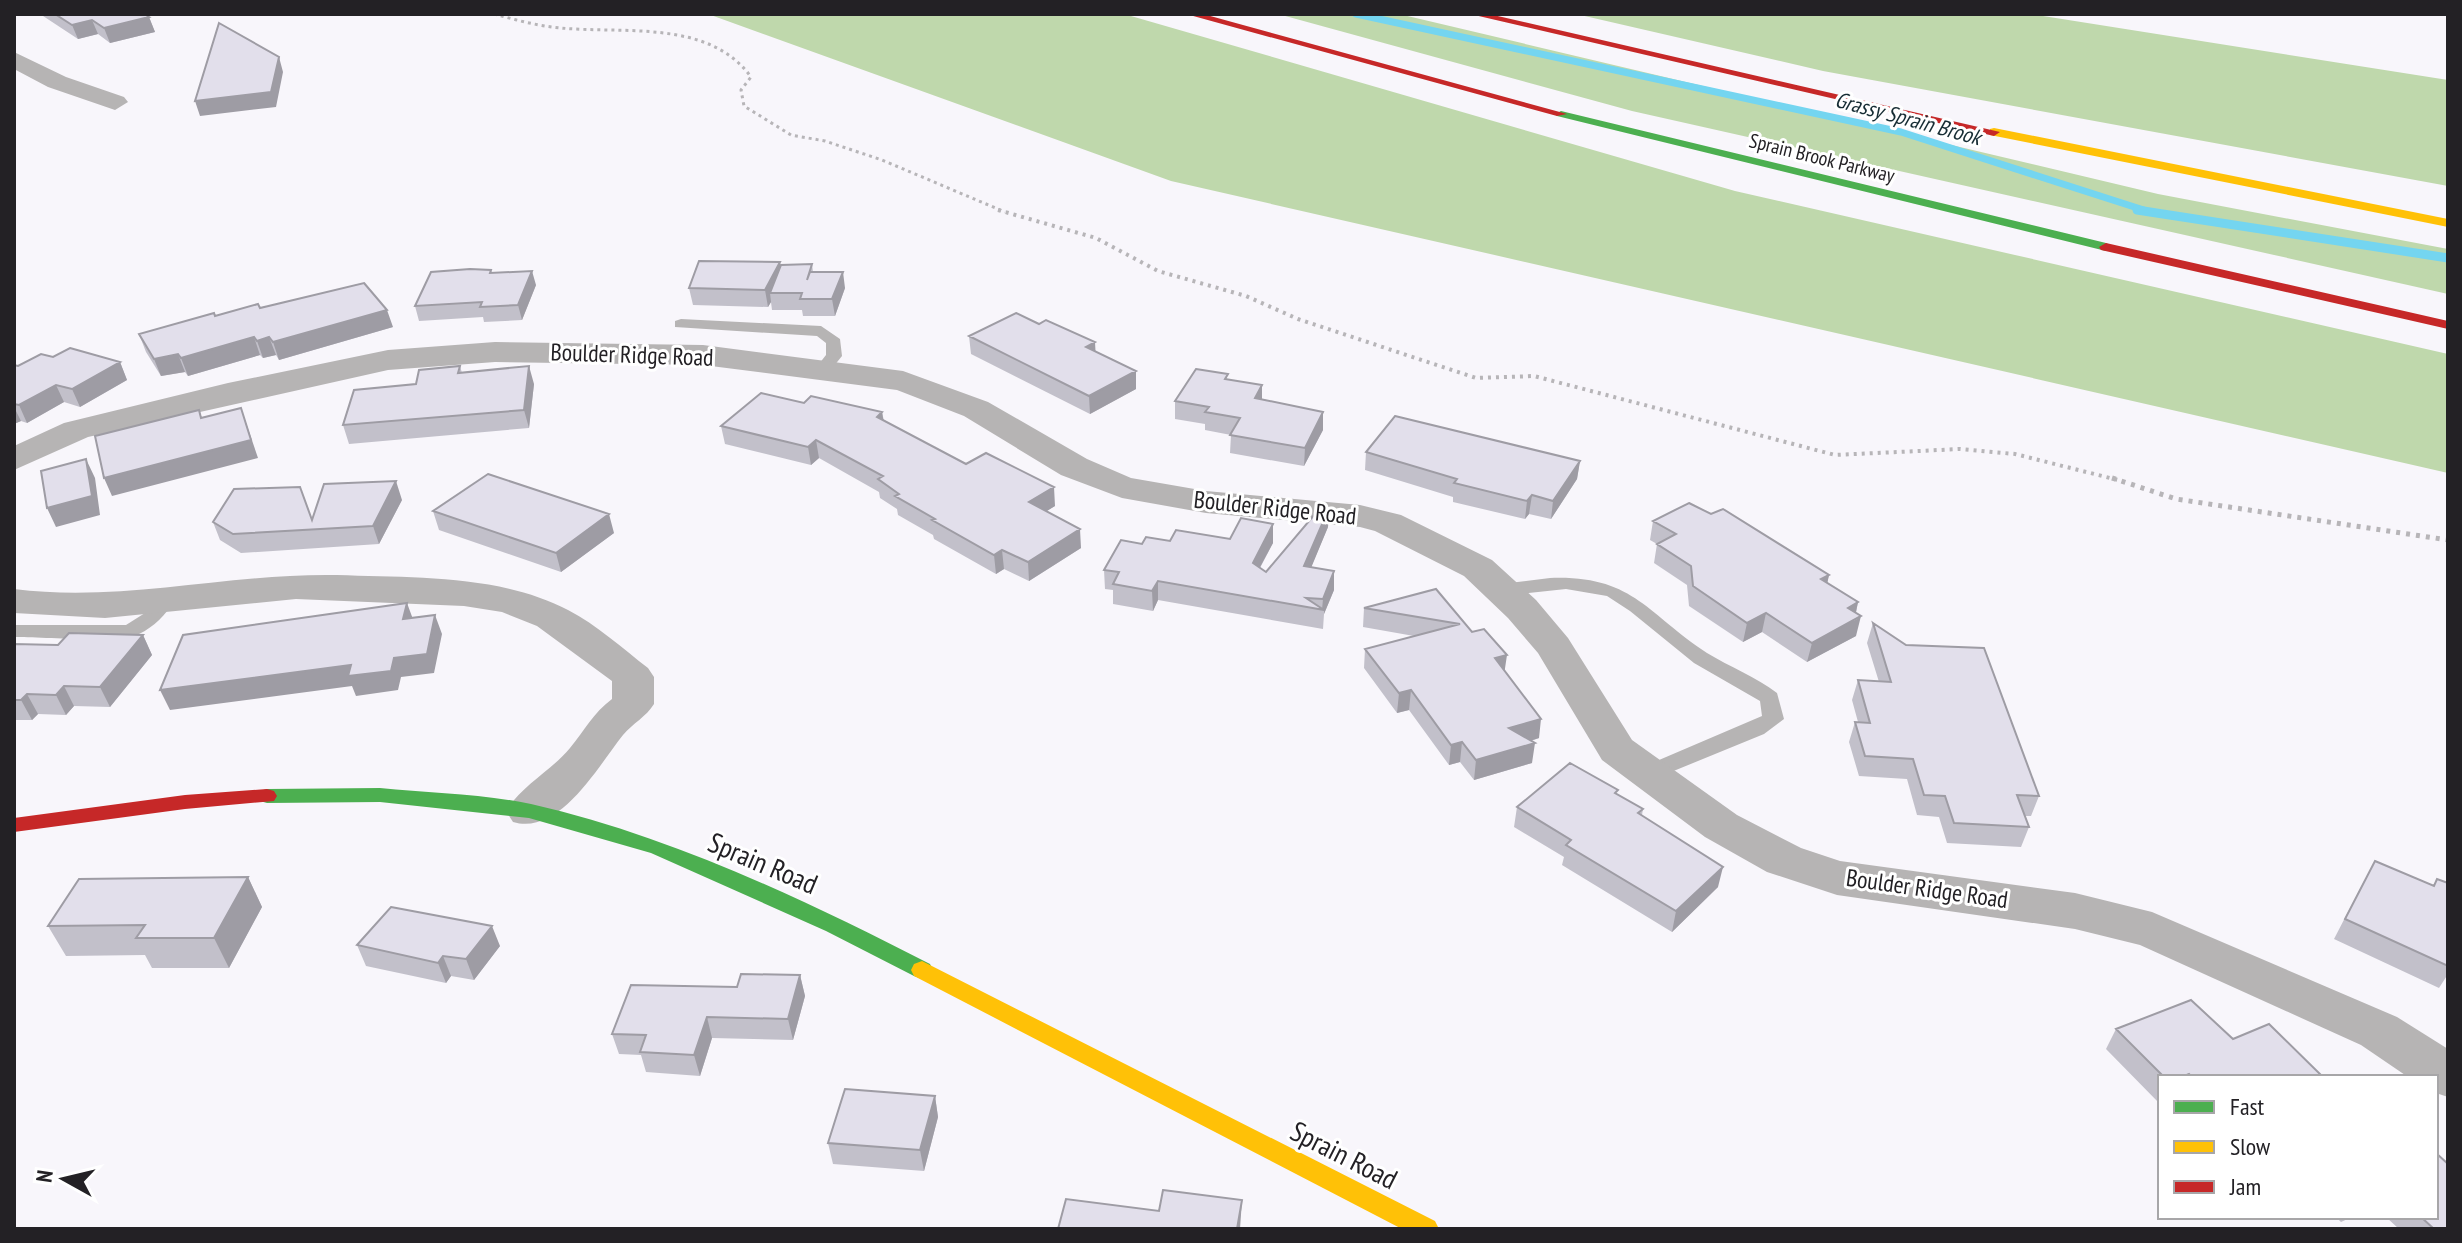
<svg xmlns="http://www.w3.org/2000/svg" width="2462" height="1243" viewBox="0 0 2462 1243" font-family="'PT Sans Narrow',sans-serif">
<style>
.forest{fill:#bfd8ac}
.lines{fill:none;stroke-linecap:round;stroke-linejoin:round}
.stream-far1{stroke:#74d5f0;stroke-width:7}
.stream{stroke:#74d5f0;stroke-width:9}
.path-far2{stroke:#b7b5b8;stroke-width:3;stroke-dasharray:3 4;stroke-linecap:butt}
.path-far1{stroke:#b7b5b8;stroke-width:4;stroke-dasharray:3 5;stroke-linecap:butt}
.path{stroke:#b7b5b8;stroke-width:5;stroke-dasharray:4 6;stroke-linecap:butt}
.lane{fill:#b6b4b4;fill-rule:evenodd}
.street{fill:#b6b4b4;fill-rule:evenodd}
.fast{fill:#4caf50;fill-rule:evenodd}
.slow{fill:#ffc107;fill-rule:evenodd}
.jam{fill:#c62828;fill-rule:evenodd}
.wall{fill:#c2c0ca}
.shaded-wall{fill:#9e9ca4}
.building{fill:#e2dfeb;stroke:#9e9ca4;stroke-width:2}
.labels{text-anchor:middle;stroke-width:6;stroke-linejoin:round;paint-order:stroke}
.far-street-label{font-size:20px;fill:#232125;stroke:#fff}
.far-water-label{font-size:22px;font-style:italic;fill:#172d34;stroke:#fff}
.street-label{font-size:24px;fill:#232125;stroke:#fff}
.near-street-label{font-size:28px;fill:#232125;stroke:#fff}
</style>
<rect width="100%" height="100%" fill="#f8f6fb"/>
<path class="forest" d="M708 14H1124L1735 191 2448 354V473L1171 181Z
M1278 14H1399L2158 194 2448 249V294L1632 111Z
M1576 14H2030L2448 80V186L1823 71Z"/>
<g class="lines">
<path class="stream-far1" d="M1356 14 1901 132 2150 212"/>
<path class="stream" d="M2137 210 2448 258"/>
<path class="path-far2" d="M494 14C516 20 538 26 561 28 624 34 709 19 751 77L741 90 744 106 791 135 825 141 882 160 1005 212"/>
<path class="path-far1" d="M998 210 1096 238 1158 271 1246 296 1298 319 1476 378 1534 376 1835 455 1960 449 2015 454 2118 480"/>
<path class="path" d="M2112 478 2176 499 2448 540"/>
<path class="lane" d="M681 319 821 326 840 339 842 356 829 372 823 374 815 369 826 355V343L817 336 675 327V321Z
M1550 578C1633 575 1646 613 1707 653 1730 667 1756 677 1777 693L1784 719 1764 734 1654 779H1638L1635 774 1638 769 1762 716 1760 701 1694 663 1630 611 1607 596 1566 589 1501 596 1491 590 1501 584Z
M165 595 172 597 175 601C165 615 154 627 139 634 120 643 39 637 14 637V625H126L145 613 158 597Z"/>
<path class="street" d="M14 52 66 77 124 97 128 102 115 110 48 87 14 69Z
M495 342 703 345 903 371 988 402 1087 459 1131 478 1206 491 1360 505 1401 515 1492 560 1536 600 1568 638 1632 740 1737 815 1801 848 1840 861 2075 893 2152 912 2397 1017 2448 1049V1097L2436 1093V1077H2408L2361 1045 2140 945 2075 929 1837 895 1767 872 1705 837 1602 760 1538 653 1508 618 1464 576 1375 531 1360 527 1206 513 1122 498 1061 475 964 416 897 390 703 365 495 362 388 370 88 437 14 470V446L64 423 228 383 388 350Z
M337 575C412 578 499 574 568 610 597 625 622 648 648 668L654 677V704C646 717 633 723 623 735 598 766 560 836 513 822L506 811C522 785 551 771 570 748 585 730 593 713 612 699V681L537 626 502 612 464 606 296 599 105 618 14 613V589C122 603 228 573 337 575Z"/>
<path class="fast" d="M1561 111 2106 243 2113 247 2106 251 1557 116 1555 114Z
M380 788C429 793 484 794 531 804 671 836 803 899 930 964L933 970 930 976 922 979 914 976 826 931 651 853 529 818 380 802 267 803 260 801 257 796 260 791 267 789Z"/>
<path class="slow" d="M1994 128 2448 219V227L1990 135V129Z
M922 961 1435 1221 1439 1229H1402L914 976 911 970 914 964Z"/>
<path class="jam" d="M1186 14H1203L1567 114 1557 116Z
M1470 14H1489L2000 132 1994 136Z
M2106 243 2448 321V329L2101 250 2099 247Z
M267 789 274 791 277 796 274 801 185 809 14 832V818L185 795Z"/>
</g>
<path class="wall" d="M40 14H144L149 17 155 32 110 43 98 34 78 39Z
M812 264 813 272 845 288 835 316H803L802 310H772L771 302 768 307 693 305 689 288 780 265Z
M491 270 492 273 536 285 522 320 484 322 483 317 419 321 415 306Z
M260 308 393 327 279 360 276 355 263 358 260 355 188 376 185 372 161 376 146 352 139 334 215 316Z
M969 336 1096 352 1136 389 1090 414 971 354Z
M53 357 120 362 127 380 80 407 64 402 27 423 21 421 14 424V365L18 366Z
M460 366 462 373 534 384 529 428 349 444 343 425 416 384Z
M1228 380 1262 399 1323 412V430L1304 466 1230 453 1231 435 1205 430V424L1175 419V401Z
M804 403 882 412 884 421 966 464 1055 506 1046 511 1081 548 1029 581 1004 569 996 574 934 539 933 535 898 515 897 509 880 498 879 492 819 458 811 465 725 444 721 426Z
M1366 452 1580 461 1577 479 1551 519 1529 514 1525 519 1453 502V497L1365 470Z
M402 500 379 544 241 553 220 540 213 522 312 520Z
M1329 508 1328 527 1311 567 1334 590 1324 614 1323 629 1158 600 1153 611 1113 604V590L1105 589 1104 570 1142 544 1170 541 1230 539 1273 524V543L1260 568 1266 572Z
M433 511 614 533 561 572 439 530Z
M1653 521 1829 575 1827 583 1858 602 1856 613V636L1807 662 1762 632 1743 642 1689 606 1687 585 1654 563 1657 544 1650 540Z
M1436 589 1505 671 1539 738 1531 741 1532 763 1474 780 1460 762 1449 765 1409 710 1397 713 1364 668 1365 649 1414 636 1363 627 1364 608Z
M1873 623 2039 796 2031 816H2025L2029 827 2021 847 1947 843 1939 817 1917 815 1907 779 1859 776 1849 742 1855 722H1858L1852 700 1858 680 1879 682 1867 643Z
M143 635 152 655 110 707 74 706 66 715 38 714 32 720H14V644L58 645Z
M1617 794 1643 809 1642 815 1718 887 1672 932 1562 865 1564 857 1514 827 1517 807Z
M248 877 262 907 229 968H152L145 955 66 956 48 926Z
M2437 879 2448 883V974L2439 988 2334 939 2364 881 2433 886Z
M357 945 500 946 474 980 451 976 446 983 366 966Z
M800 975 805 996 793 1040 712 1038 700 1076 646 1072 641 1055 619 1054 612 1034 737 987Z
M2116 1029 2233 1039 2323 1077H2160V1102L2159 1103 2106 1049Z
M935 1096 938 1117 924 1171 833 1164 828 1143Z
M2336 1217H2352L2341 1222Z
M2386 1217H2436L2448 1229H2399Z"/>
<path class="shaded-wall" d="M149 17 155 32 110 43 104 28Z
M92 20 98 34 78 39 72 25Z
M279 57 283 72 276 107 200 116 195 101Z
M780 262 783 279 770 293 771 302 768 307 765 290Z
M532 271 536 285 522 320 518 305Z
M843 272 845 288 835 316 832 299Z
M387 310 393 327 279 360 273 342Z
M254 337 260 355 188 376 181 358Z
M269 337 276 355 263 358 257 341Z
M1095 342 1096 360 1086 347Z
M178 354 185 372 161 376 154 359Z
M120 362 127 380 80 407 72 389Z
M529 366 534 384 529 428 524 410Z
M1136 371V389L1090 414 1089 396Z
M56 385 64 402 27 423 19 405Z
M1262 385V403L1255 398Z
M14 407 21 421 14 424Z
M241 408 258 458 112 496 104 478Z
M882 412 885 430 877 417Z
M1323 412V430L1304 466 1305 448Z
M816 440 819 458 811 465 808 447Z
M86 459 95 478 100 515 56 527 47 508Z
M1580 461 1577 479 1551 519 1553 501Z
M396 481 402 500 379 544 373 526Z
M1054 487 1055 506 1031 521 1029 502Z
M1532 495 1529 514 1525 519 1527 501Z
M1329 508 1328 527 1304 585V566Z
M609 514 614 533 561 572 556 553Z
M1273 524V543L1252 582 1253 563Z
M1080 529 1081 548 1029 581 1028 562Z
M1002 550 1004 569 996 574 994 555Z
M1334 571V590L1324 614V610H1322L1323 599Z
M1829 575 1825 594 1821 579Z
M1158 581V600L1153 611 1152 591Z
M1858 602 1854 621 1861 616 1856 636 1807 662 1812 643 1848 608Z
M407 603 414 622 403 619Z
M1766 613 1762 632 1743 642 1747 623Z
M435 615 442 634 434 673 401 677 398 690 356 696 352 686 170 710 160 690 394 658Z
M143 635 152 655 110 707 100 687Z
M1507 655 1504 675 1495 658Z
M64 686 74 706 66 715 56 695Z
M1411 690 1409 710 1397 713 1399 693Z
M27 694 38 714 32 720 21 700Z
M1541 719 1539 738 1507 748 1509 728Z
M1462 742 1460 762 1449 765 1451 745Z
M1535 743 1532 763 1474 780 1476 760Z
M1723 867 1718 887 1672 932 1676 911Z
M248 877 262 907 229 968 214 938Z
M492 926 500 946 474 980 466 959Z
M443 956 451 976 446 983 438 963Z
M800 975 805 996 793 1040 788 1019Z
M707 1017 712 1038 700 1076 694 1055Z
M935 1096 938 1117 924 1171 920 1150Z
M1242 1200 1240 1229H1237Z"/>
<path class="building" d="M55 14H144L149 17 104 28 92 20 72 25Z
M219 23 279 57 271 92 195 101Z
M699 261 780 262 765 290 689 288Z
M812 264 807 280 810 272H843L832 299H800L802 293H770L781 265Z
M470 269 491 270 490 273 532 271 518 305 480 307 482 302 415 306 431 272Z
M364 283 387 310 273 342 269 337 257 341 254 337 181 358 178 354 154 359 139 334 214 313 215 316 258 304 260 308Z
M1016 313 1039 324 1046 320 1095 342 1086 347 1136 371 1089 396 969 336Z
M70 348 120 362 72 389 56 385 19 405 14 404V365L18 366 41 354 53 357Z
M460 366 458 373 529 366 524 410 343 425 354 390 416 384 419 370Z
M1196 369 1228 374 1225 379 1262 385 1255 398 1323 412 1305 448 1230 435 1240 418 1205 412 1209 407 1175 401Z
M761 393 804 403 811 396 882 412 877 417 966 464 986 453 1054 487 1029 502 1080 529 1028 562 1002 550 994 555 932 520 935 519 895 496 899 494 878 479 883 476 816 440 808 447 721 426Z
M241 408 251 440 104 478 95 436 199 410 201 418Z
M1395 416 1580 461 1553 501 1532 495 1527 501 1454 483 1457 479 1366 452Z
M86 459 92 496 47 508 41 471Z
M488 474 609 514 556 553 433 511Z
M396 481 373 526 233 534 213 522 234 489 300 487 312 520 324 484Z
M1689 503 1711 514 1723 509 1829 575 1821 579 1858 602 1848 608 1861 616 1812 643 1766 613 1747 623 1693 586 1691 566 1657 544 1676 534 1653 521Z
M1320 508H1329L1304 566 1334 571 1323 599 1306 598 1324 610 1158 581 1152 591 1113 584 1119 572 1104 570 1121 540 1142 544 1146 537 1170 541 1176 530 1230 539 1241 518 1273 524 1253 563 1266 572Z
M1436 589 1472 632 1484 629 1507 655 1495 658 1541 719 1509 728 1535 743 1476 760 1462 742 1451 745 1411 690 1399 693 1365 649 1460 624 1364 608Z
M407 603 403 619 435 615 427 654 394 658 391 671 348 676 351 665 160 690 183 635Z
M1873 623 1906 645 1984 648 2039 796 2017 795 2029 827 1954 823 1945 796 1924 795 1913 759 1865 756 1855 722 1870 723 1858 680 1891 682Z
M69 633 143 635 100 687 64 686 56 695 27 694 21 700H14V644L58 645Z
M1570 763 1618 790 1615 793 1643 809 1638 813 1723 867 1676 911 1566 845 1571 840 1517 807Z
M2375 861 2434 886 2437 879 2448 883V966L2345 919Z
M248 877 214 938H136L145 925 48 926 79 879Z
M391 907 492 926 466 959 443 956 438 963 357 945Z
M741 974 800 975 788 1019 707 1017 694 1055 640 1052 646 1035 612 1034 631 985 737 987Z
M2191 1000 2233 1039 2269 1024 2323 1077H2192L2189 1074 2182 1077H2164L2116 1029Z
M845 1089 935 1096 920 1150 828 1143Z
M2436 1153 2448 1164V1229H2434L2421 1217H2436Z
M1163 1190 1242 1200 1237 1229H1058L1066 1199 1159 1211Z"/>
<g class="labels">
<g class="far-street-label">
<text transform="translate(1822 158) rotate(14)" y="7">Sprain Brook Parkway</text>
</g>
<g class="far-water-label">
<text transform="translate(1908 118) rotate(15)" y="8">Grassy Sprain Brook</text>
</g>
<g class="street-label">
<text transform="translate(632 355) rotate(2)" y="8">Boulder Ridge Road</text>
<text transform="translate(1275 508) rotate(6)" y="8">Boulder Ridge Road</text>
<text transform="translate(1927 889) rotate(8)" y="8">Boulder Ridge Road</text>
</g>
<g class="near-street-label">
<text transform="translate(763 863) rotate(23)" y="10">Sprain Road</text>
<text transform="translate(1344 1155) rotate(27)" y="10">Sprain Road</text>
</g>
</g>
<rect width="2462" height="1243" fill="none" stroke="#232125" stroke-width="32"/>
<rect x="2158" y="1075" width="280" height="144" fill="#ffffff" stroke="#a7a6a8" stroke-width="2"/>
<rect x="2174" y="1101" width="40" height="12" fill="#4caf50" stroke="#a7a6a8" stroke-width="2"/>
<text x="2230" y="1115" font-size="24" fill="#232125">Fast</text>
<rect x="2174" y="1141" width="40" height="12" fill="#ffc107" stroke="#a7a6a8" stroke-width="2"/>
<text x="2230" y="1155" font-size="24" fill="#232125">Slow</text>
<rect x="2174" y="1181" width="40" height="12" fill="#c62828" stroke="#a7a6a8" stroke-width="2"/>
<text x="2230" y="1195" font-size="24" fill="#232125">Jam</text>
<g transform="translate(64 1179) rotate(278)" stroke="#ffffff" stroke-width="6" paint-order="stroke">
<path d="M0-6L14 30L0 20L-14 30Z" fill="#232125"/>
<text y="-12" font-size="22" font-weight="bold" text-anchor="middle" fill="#232125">N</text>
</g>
</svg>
